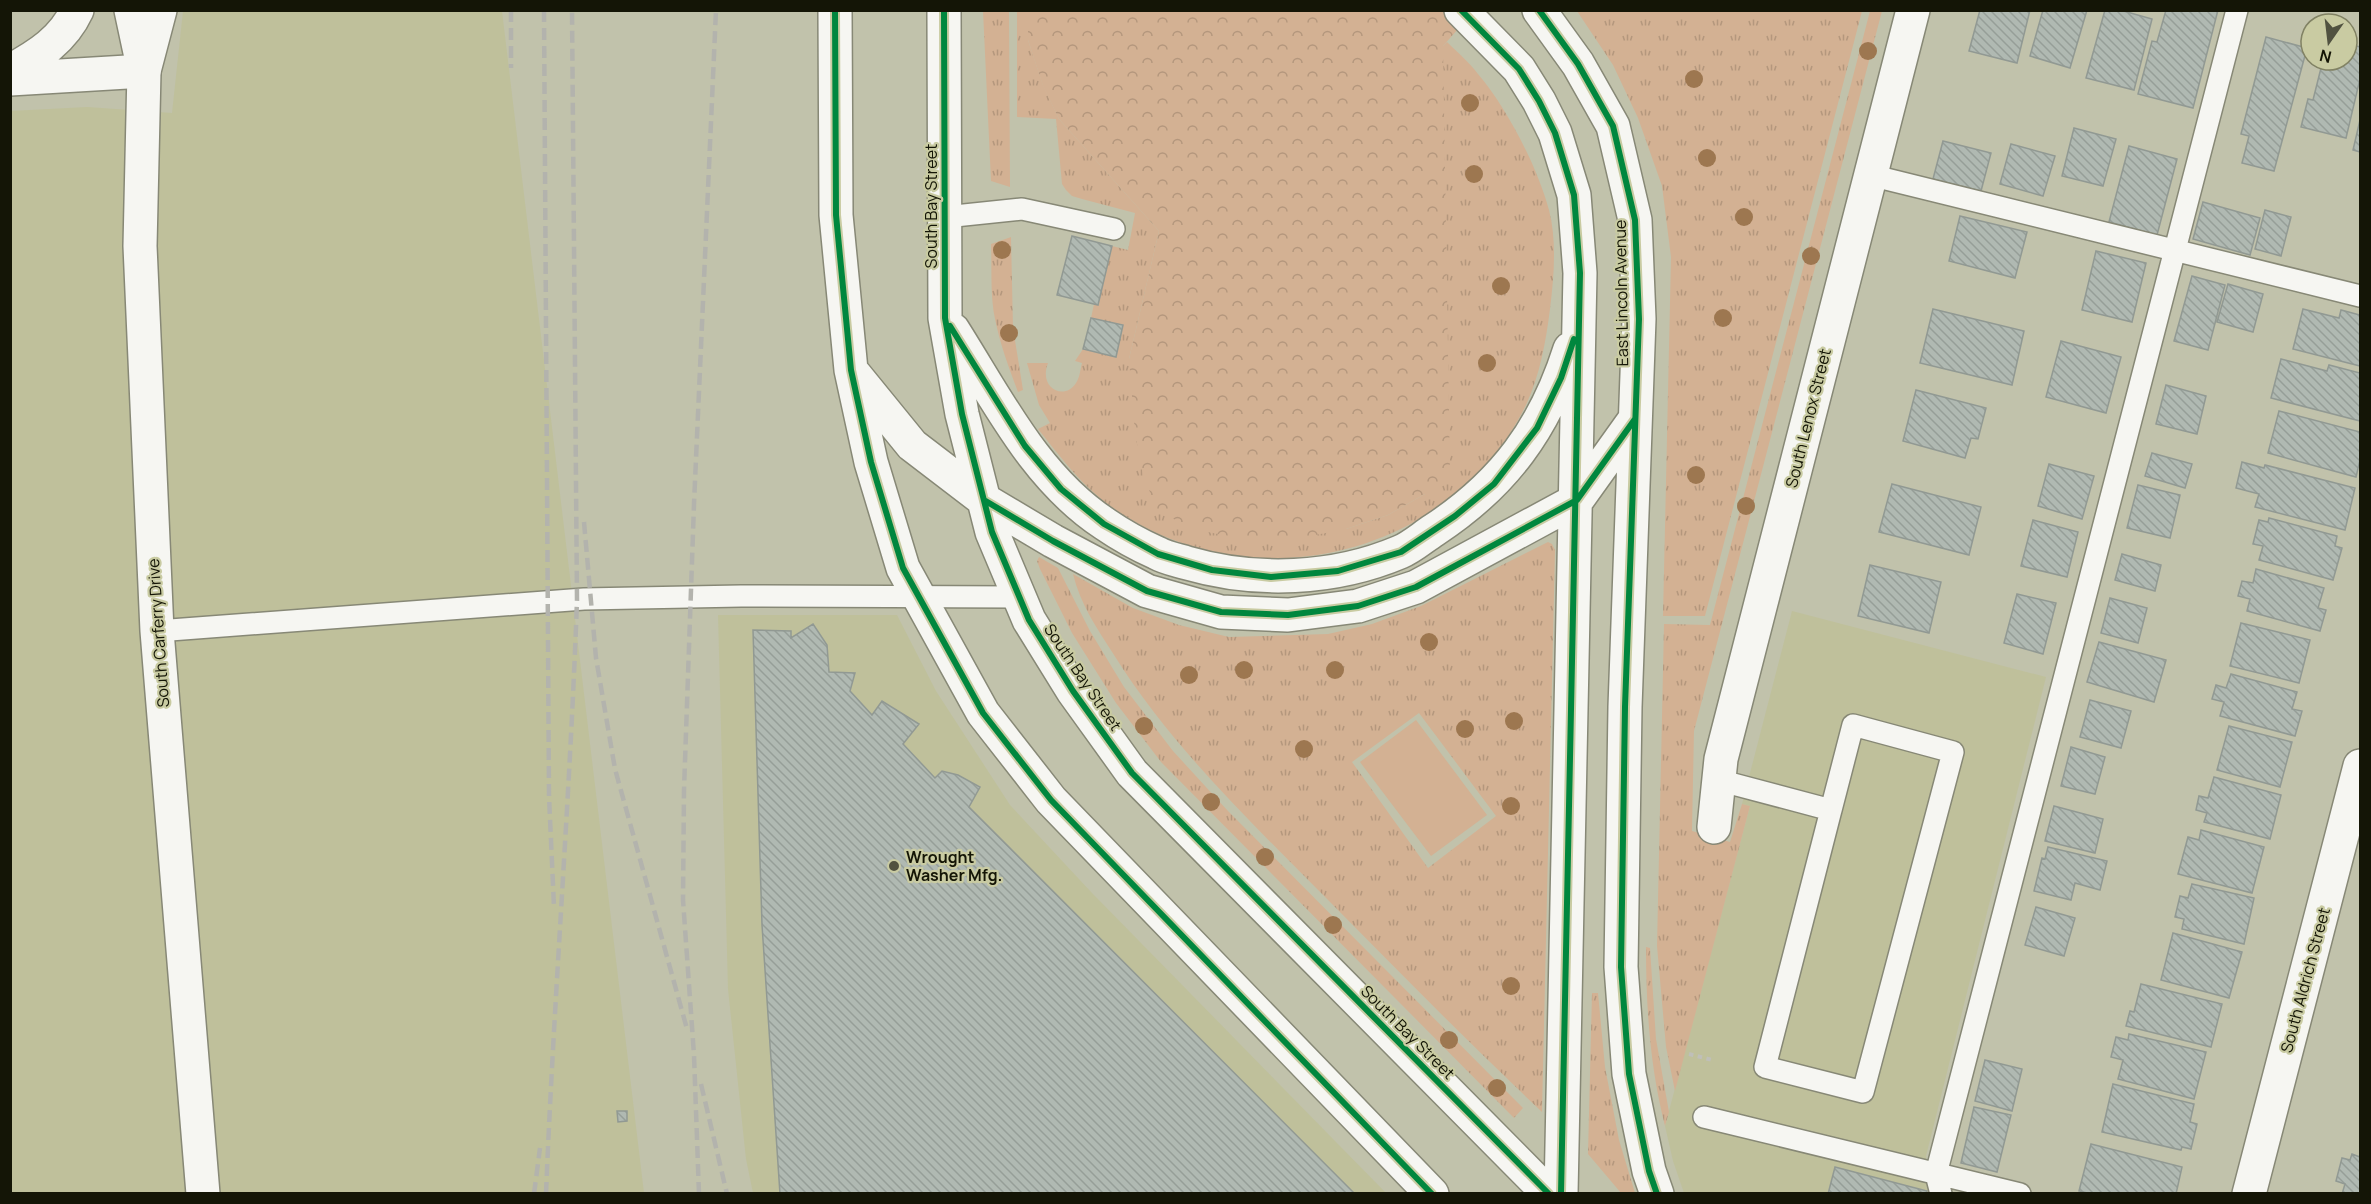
<svg xmlns="http://www.w3.org/2000/svg" width="2371" height="1204" viewBox="0 0 2371 1204" font-family="Manrope,sans-serif">
<style>
.built{fill:#bfc09b}
.grass{fill:url(#grass-tufts);fill-rule:evenodd}
.park{fill:url(#park-crowns)}
.garden{fill:#d3b193}
.building{fill:url(#building-back-hatch);stroke:#919993;stroke-width:1.5}
.lines{fill:none;stroke-linecap:round;stroke-linejoin:round}
.lane-casing{stroke:#878876;stroke-width:24}
.street-casing{stroke:#878876;stroke-width:36}
.secondary-casing{stroke:#878876;stroke-width:36}
.path{stroke:#bfbfb9;stroke-width:4;stroke-dasharray:4.5 4.5;stroke-linecap:butt}
.lane{stroke:#f6f6f2;stroke-width:21}
.street{stroke:#f6f6f2;stroke-width:33}
.secondary{stroke:#f6f6f2;stroke-width:33}
.rail{stroke:#b3b3ad;stroke-width:4.5;stroke-dasharray:12 6;stroke-linecap:butt}
.cycleway-casing{stroke:#c9cba2;stroke-width:10}
.cycleway{stroke:#00873e;stroke-width:6}
.tree{fill:#9d7750}
.poi-dot{fill:#515240;stroke:#c9cba2;stroke-width:2}
.labels{text-anchor:middle;stroke-width:4.5;stroke-linejoin:round;paint-order:stroke}
.street-label{font-size:16px;fill:#141506;stroke:#c9cba2}
.poi-label{font-size:16px;font-weight:bold;fill:#141506;stroke:#c9cba2;text-anchor:start}
</style>
<defs>
<pattern id="grass-tufts" width="24" height="20" patternUnits="userSpaceOnUse" patternTransform="scale(1.5)"><rect width="24" height="20" fill="#d3b193"/><path d="M3 7l-1-3M5 7V3M7 7l1-3M15 17l-1-3M17 17v-4M19 17l1-3" fill="none" stroke="#b4977d"/></pattern>
<pattern id="park-crowns" width="20" height="18" patternUnits="userSpaceOnUse" patternTransform="scale(1.5)"><rect width="20" height="18" fill="#d3b193"/><path d="M2 6a3 3 0 1 1 6 0M12 15a3 3 0 1 1 6 0" fill="none" stroke="#b4977d"/></pattern>
<pattern id="building-back-hatch" width="6" height="6" patternUnits="userSpaceOnUse" patternTransform="scale(1.5)"><rect width="6" height="6" fill="#b0b9b2"/><path d="M-1 5l2 2M0 0l6 6M5-1l2 2" fill="none" stroke="#969e98"/></pattern>
</defs>
<rect width="100%" height="100%" fill="#c1c2ab"/>
<path class="built" d="M183 11H502L644 1193H11L10 111 87 107 172 113Z
M1792 611 2046 677 1926 1156 1928 1193H1684L1673 1161 1665 1126 1750 806 1742 804Z
M718 615H897L936 691 1010 805 1092 893 1386 1193H753L746 1159 728 989Z"/>
<path class="grass" d="M983 11H1009L1010 187 991 181Z
M1017 11H1028V40L1043 85 1059 119 1159 231 1129 359 1346 529 1388 515 1425 494 1443 46 1447 42C1457 52 1469 62 1478 74 1507 108 1537 166 1549 210 1557 241 1554 277 1550 309 1546 341 1540 375 1526 405 1481 497 1388 553 1287 558 1220 561 1154 541 1101 499 1077 479 1058 454 1038 429L1050 423 1039 405 1027 363H1048C1038 389 1065 401 1076 383 1080 377 1080 370 1082 363L1075 361 1083 349 1116 357 1123 325 1091 318 1094 304 1098 305 1112 246 1128 250 1135 213 1082 199 1072 196 1066 190 1062 184 1056 119 1017 117Z
M1577 11H1862L1705 616H1663L1671 257 1662 186 1638 118 1613 65Z
M1870 11H1882L1694 731 1692 831 1730 842 1742 804 1750 806 1675 1091 1666 1047 1657 946 1664 624 1710 625Z
M1011 237 1013 328 1023 390 1018 392C1009 368 1000 344 995 319 990 295 992 268 991 244Z
M1548 542 1552 544 1555 550 1542 1112C1470 1044 1401 974 1332 904 1254 825 1173 749 1114 655 1098 630 1080 604 1073 574L1133 608 1179 625 1229 637 1328 634 1372 624 1421 606ZM1419 713 1496 816 1428 868 1352 762Z
M1039 557 1058 568 1090 631 1124 687 1173 751 1228 811 1523 1108 1514 1118 1161 762 1116 703 1072 633 1040 569 1037 561Z
M1646 947 1650 948 1656 1039 1669 1112 1665 1126C1650 1067 1646 1008 1646 947Z
M1592 993H1598L1605 1067 1619 1140 1635 1193H1621L1588 1154Z"/>
<path class="park" d="M1028 11H1474L1443 46 1450 474 1425 494 1388 515 1346 529 1295 539 1248 540 1198 530 1158 512 1143 475 1135 433 1129 359 1159 231 1059 119 1043 86 1028 40Z"/>
<path class="garden" d="M1416 720 1487 815 1431 856 1360 762Z"/>
<path class="building" d="M1980 10H2030L2017 63 1969 51Z
M2043 10H2087L2070 68 2030 56Z
M2105 10H2120L2152 19 2134 90 2086 78Z
M2166 10H2218L2193 108 2138 94 2152 41 2157 42Z
M2266 37 2307 48 2274 171 2242 163 2249 136 2241 134Z
M2347 43 2360 47V79L2346 138 2301 127 2308 99 2313 100 2323 60H2347Z
M2360 120V152L2353 150Z
M2074 128 2116 139 2103 186 2062 176Z
M1943 141 1991 153 1981 191 1933 179Z
M2011 144 2055 156 2043 196 2000 184Z
M2129 146 2177 159 2157 235 2109 222Z
M2203 202 2260 218 2250 255 2193 239Z
M2265 210 2291 217 2281 256 2255 249Z
M1960 216 2027 232 2015 278 1949 261Z
M1072 236 1112 246 1098 305 1057 295Z
M2096 251 2146 263 2132 322 2082 310Z
M2192 276 2225 285 2208 350 2174 341Z
M2228 284 2263 294 2253 332 2217 322Z
M1933 309 2024 331 2012 385 1920 363Z
M2303 309 2339 318 2341 310 2360 315V366L2293 349Z
M1091 318 1123 325 1116 357 1083 349Z
M2061 341 2121 357 2106 413 2046 397Z
M2281 359 2327 371 2329 365 2360 373V421L2271 398Z
M2166 385 2206 396 2197 434 2156 424Z
M1916 390 1986 408 1978 439 1971 438 1965 458 1903 441Z
M2279 411 2360 432V460L2356 477 2268 453Z
M2152 453 2192 464 2185 488 2145 476Z
M2242 462 2264 468 2265 465 2355 488 2345 530 2255 507 2259 494 2236 488Z
M2049 464 2094 476 2082 519 2038 506Z
M1892 484 1981 507 1969 555 1879 532Z
M2138 485 2180 495 2170 538 2127 528Z
M2269 518 2337 536 2335 546 2342 548 2333 580 2259 560 2263 546 2253 544 2259 520 2268 522Z
M2033 520 2078 532 2067 577 2021 566Z
M2122 554 2161 565 2155 591 2115 580Z
M1870 565 1941 582 1929 633 1858 616Z
M2256 569 2324 588 2318 608 2326 610 2320 631 2247 611 2250 599 2238 596 2242 581 2253 583Z
M2017 594 2056 603 2043 654 2004 643Z
M2110 598 2147 608 2138 643 2101 633Z
M2241 623 2310 640 2299 683 2230 666Z
M813 624 827 645 829 672 855 673 850 691 872 715 882 701 919 724 903 744 935 778 942 771 958 775 980 787 969 807 1355 1194H780L762 925 753 630 791 631V638Z
M2099 642 2166 660 2154 702 2087 682Z
M2231 674 2297 692 2292 709 2302 711 2295 736 2220 716 2224 702 2212 699 2216 685 2226 688Z
M2090 700 2131 711 2121 748 2080 737Z
M2229 726 2292 742 2280 787 2217 770Z
M2071 747 2105 757 2095 794 2061 786Z
M2214 777 2281 795 2270 839 2204 822 2207 813 2196 810 2199 796 2208 798Z
M2054 806 2103 819 2095 853 2045 841Z
M2201 830 2264 847 2252 893 2178 874 2188 837 2199 840Z
M2048 847 2107 861 2100 890 2075 883 2071 900 2034 891 2042 858 2045 859Z
M2192 884 2254 898 2244 944 2182 929 2184 919 2175 917 2180 896 2188 898Z
M2036 907 2075 918 2064 956 2025 945Z
M2173 933 2242 952 2229 998 2161 980Z
M2141 984 2222 1004 2211 1047 2126 1026 2130 1011 2134 1012Z
M2129 1034 2206 1052 2194 1099 2118 1079 2123 1060 2111 1057 2116 1037 2128 1040Z
M1985 1060 2022 1069 2012 1111 1975 1101Z
M2113 1084 2194 1104 2190 1122 2197 1124 2191 1149 2182 1147 2181 1150 2102 1132Z
M1974 1107 2011 1115 1997 1172 1961 1163Z
M617 1111H627V1121L618 1122Z
M2091 1144 2182 1167 2176 1194H2091L2079 1191Z
M2352 1154 2360 1157V1194H2342L2345 1184 2336 1181 2342 1158 2350 1160Z
M1835 1167 1927 1191 1926 1194H1828Z"/>
<g class="lines">
<g class="lane-casing">
<path id="lane" d="M1870 175 2360 296
M945 217 1022 209 1114 229
M157 631 584 599 741 596 1019 597
M1718 780 1831 810 1765 1067 1863 1092 1953 752 1853 725 1831 810
M1704 1117 2020 1194
M1941 1194 1936 1174 2237 10"/>
</g>
<g class="street-casing">
<path id="street" d="M131 10 144 71 140 246 157 631 203 1194
M1714 827 1721 759 1913 10
M2249 1194 2360 766"/>
</g>
<g class="secondary-casing">
<path id="secondary" d="M835 10 836 215 851 370 871 462 903 568 983 713 1051 800 1432 1194
M944 10 945 318 962 414 992 532 1029 620 1073 691 1132 773 1549 1194
M1461 10 1519 69 1539 101 1555 133 1574 195 1580 273 1561 1194
M1539 10 1578 64 1613 126 1635 220 1639 319 1625 707 1621 967 1629 1074 1649 1171 1657 1194
M10 71C39 55 63 40 77 10
M10 79 144 71 160 10
M953 330C997 399 1035 478 1105 524 1121 535 1139 545 1157 553 1166 558 1177 560 1187 563 1256 583 1334 580 1400 552 1412 547 1423 537 1434 530 1504 484 1545 428 1570 349
M855 375 912 445 984 500 1053 541 1147 591 1221 612 1288 615 1358 606 1416 587 1577 500 1635 419"/>
</g>
<path class="path" d="M1689 1054 1712 1060"/>
<use href="#lane" class="lane"/>
<use href="#street" class="street"/>
<use href="#secondary" class="secondary"/>
<path class="rail" d="M511 10V68
M544 10 549 796 554 907
M584 522 596 658 615 769 687 1029
M701 1084 727 1194
M534 1194 540 1148
M546 1194C554 995 570 798 577 600L572 10
M699 1194 694 1055 683 900 684 790 694 504 716 10"/>
<g class="cycleway-casing">
<path id="cycleway" d="M835 10 836 215 851 370 871 462 903 568 983 713 1051 800 1432 1194
M944 10 945 318 962 414 992 532 1029 620 1073 691 1132 773 1549 1194
M1461 10 1519 69 1539 101 1555 133 1574 195 1580 273 1561 1194
M1539 10 1578 64 1613 126 1635 220 1639 319 1625 707 1621 967 1629 1074 1649 1171 1657 1194
M950 326 1025 446 1061 489 1104 524 1158 554 1212 570 1271 577 1338 571 1401 552 1455 516 1494 484 1537 428 1561 378 1574 339
M984 500 1053 541 1147 591 1221 612 1288 615 1358 606 1416 587 1577 500 1635 419"/>
</g>
<use href="#cycleway" class="cycleway"/>
</g>
<g class="tree">
<circle cx="1868" cy="51" r="9"/>
<circle cx="1694" cy="79" r="9"/>
<circle cx="1470" cy="103" r="9"/>
<circle cx="1707" cy="158" r="9"/>
<circle cx="1474" cy="174" r="9"/>
<circle cx="1744" cy="217" r="9"/>
<circle cx="1002" cy="250" r="9"/>
<circle cx="1811" cy="256" r="9"/>
<circle cx="1501" cy="286" r="9"/>
<circle cx="1723" cy="318" r="9"/>
<circle cx="1009" cy="333" r="9"/>
<circle cx="1487" cy="363" r="9"/>
<circle cx="1696" cy="475" r="9"/>
<circle cx="1746" cy="506" r="9"/>
<circle cx="1429" cy="642" r="9"/>
<circle cx="1244" cy="670" r="9"/>
<circle cx="1335" cy="670" r="9"/>
<circle cx="1189" cy="675" r="9"/>
<circle cx="1514" cy="721" r="9"/>
<circle cx="1144" cy="726" r="9"/>
<circle cx="1465" cy="729" r="9"/>
<circle cx="1304" cy="749" r="9"/>
<circle cx="1211" cy="802" r="9"/>
<circle cx="1511" cy="806" r="9"/>
<circle cx="1265" cy="857" r="9"/>
<circle cx="1333" cy="925" r="9"/>
<circle cx="1511" cy="986" r="9"/>
<circle cx="1449" cy="1040" r="9"/>
<circle cx="1497" cy="1088" r="9"/>
</g>
<circle class="poi-dot" cx="894" cy="866" r="6"/>
<g class="labels">
<g class="street-label">
<text transform="translate(931 206) rotate(-90)" y="6">South Bay Street</text>
<text transform="translate(1621 293) rotate(-91)" y="6">East Lincoln Avenue</text>
<text transform="translate(1808 418) rotate(-76)" y="6">South Lenox Street</text>
<text transform="translate(158 633) rotate(-94)" y="6">South Carferry Drive</text>
<text transform="translate(1083 677) rotate(56)" y="6">South Bay Street</text>
<text transform="translate(2305 980) rotate(-75)" y="6">South Aldrich Street</text>
<text transform="translate(1408 1032) rotate(45)" y="6">South Bay Street</text>
</g>
<g class="poi-label">
<text x="906" y="863">Wrought<tspan x="906" dy="18">Washer Mfg.</tspan></text>
</g>
</g>
<rect width="2371" height="1204" fill="none" stroke="#141506" stroke-width="24"/>
<g transform="translate(2329 42) rotate(194)"><circle r="28" fill="#c9cba2" stroke="#818264" stroke-width="1.5"/>
<path d="M0-4.5L10 22L0 15L-10 22Z" fill="#515240"/>
<text y="-9" font-size="16" font-weight="bold" text-anchor="middle" fill="#141506">N</text>
</g>
</svg>
